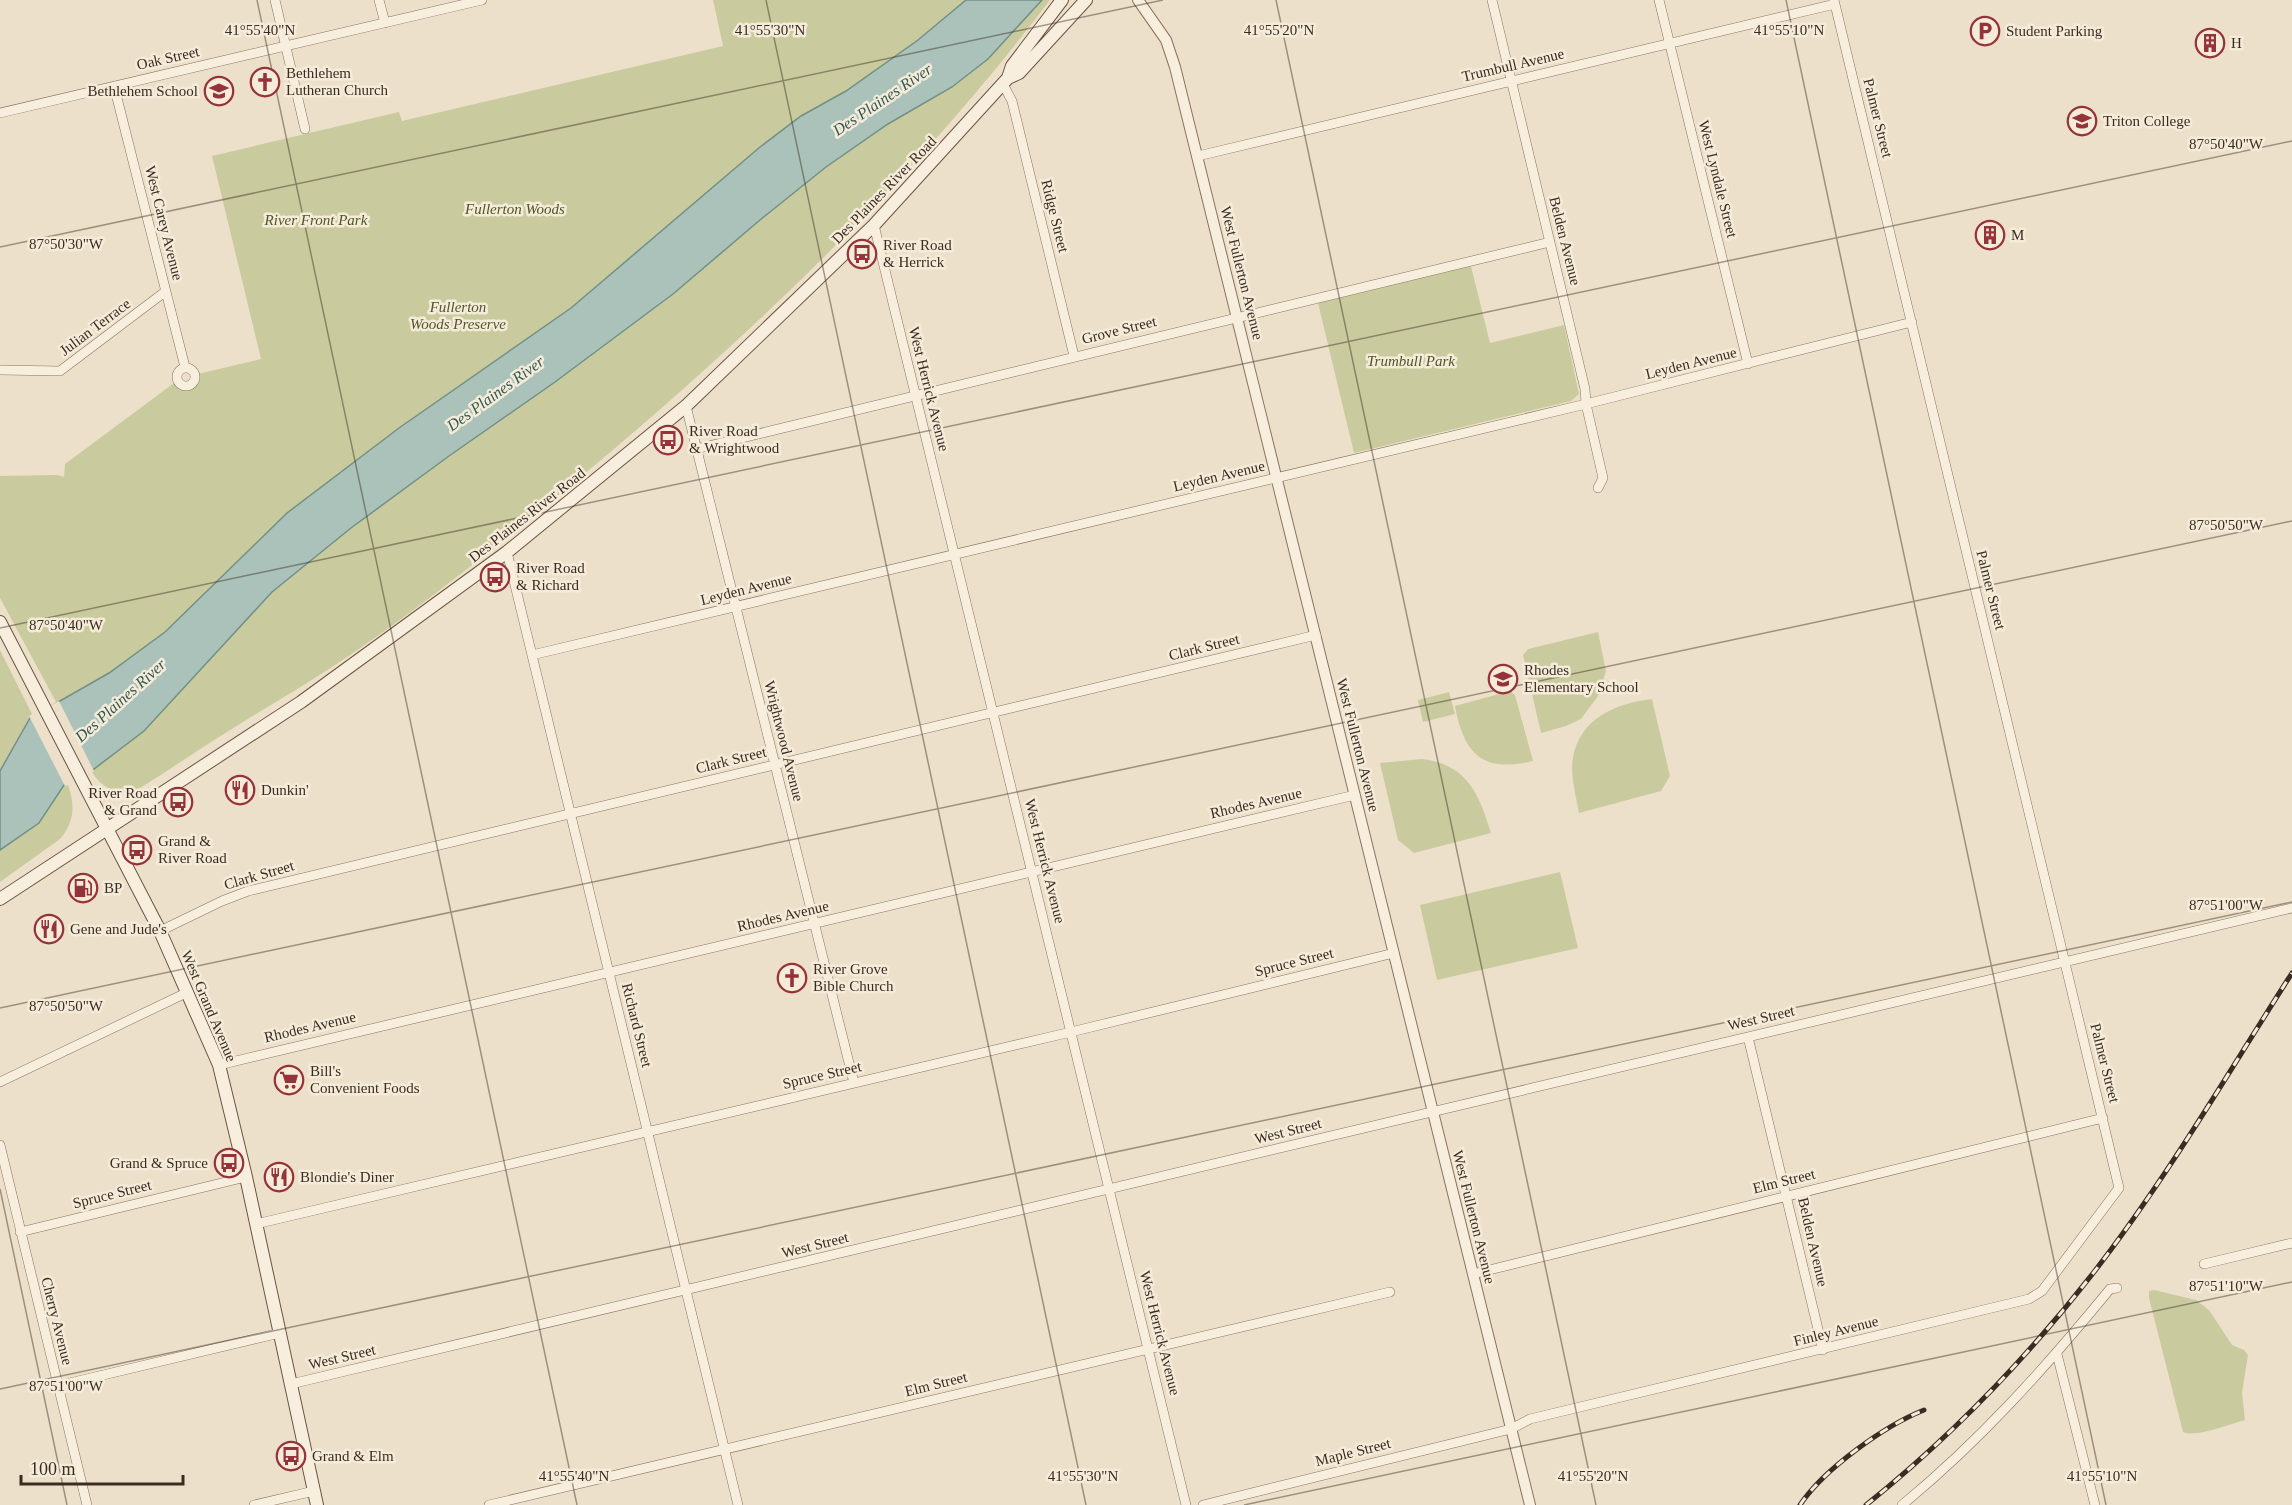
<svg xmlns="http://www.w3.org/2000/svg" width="2292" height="1505" viewBox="0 0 2292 1505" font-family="'Times New Roman',serif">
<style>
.green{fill:#c9cb9e}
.water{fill:#aac2b9;stroke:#719086;stroke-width:1.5}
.pier{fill:#ede0ca}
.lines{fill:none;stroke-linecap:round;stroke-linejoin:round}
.minor-casing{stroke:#89735f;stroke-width:10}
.tertiary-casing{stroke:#89735f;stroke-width:12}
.secondary-casing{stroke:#6b5442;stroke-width:14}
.minor{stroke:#f8eedd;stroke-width:9}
.tertiary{stroke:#f8eedd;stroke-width:10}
.secondary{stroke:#f8eedd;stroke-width:12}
.rail-casing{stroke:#3b2c22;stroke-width:5}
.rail{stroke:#f5ebd9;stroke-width:3;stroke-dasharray:9;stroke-linecap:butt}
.ticks{fill:none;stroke:#3b2c22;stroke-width:1.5;stroke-opacity:0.45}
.labels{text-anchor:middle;stroke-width:5;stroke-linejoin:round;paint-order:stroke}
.poi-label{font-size:15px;fill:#3b2c22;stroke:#f5ebd9;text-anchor:start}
.street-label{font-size:15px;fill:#3b2c22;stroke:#f5ebd9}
.park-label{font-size:15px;font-style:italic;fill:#4e5629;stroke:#f5ebd9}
.water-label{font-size:16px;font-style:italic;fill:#325954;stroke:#f5ebd9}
.ticks-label{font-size:15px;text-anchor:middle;fill:#3b2c22;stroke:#f5ebd9;stroke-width:5;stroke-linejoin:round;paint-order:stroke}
</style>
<rect width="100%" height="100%" fill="#ede0ca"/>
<path class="green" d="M713 0H1050C920 172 765 322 601 460 521 527 441 592 356 651 314 680 270 705 227 732 198 750 169 770 140 788 120 796 104 791 92 772L94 770 60 701 56 702 0 598V476L57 475 64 477 65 464 174 383 179 389 190 390 198 383V374L261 359 212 156 399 112 402 121 723 46Z
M1471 266 1490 343 1564 325 1579 394 1571 401 1354 453 1318 303Z
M1598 632 1606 671 1598 696 1581 719 1566 726 1541 733 1523 655 1528 649Z
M0 650 32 714 30 716 65 786 68 785C75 805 75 822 60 839L0 882Z
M1510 691 1515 695 1533 761C1483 773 1464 755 1455 706Z
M1449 692 1455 714 1423 722 1418 700Z
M1652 699 1670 776 1661 791 1579 813C1576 796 1570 775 1573 758 1579 719 1616 703 1652 699Z
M1422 759C1467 764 1479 794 1491 833L1414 853 1398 840 1380 763Z
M1560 872 1578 948 1437 980 1420 905Z
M2154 1290 2196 1300 2209 1310 2232 1345 2244 1350 2248 1355 2242 1393 2245 1420C2230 1424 2196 1438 2183 1432L2149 1298V1291Z"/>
<path class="water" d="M966 0H1042L988 59 952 87 888 124 826 167 760 220 673 294 555 382 449 456 351 528 272 592 144 731 94 769 64 785 39 823 0 850V771L30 718 109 673 165 632 287 513 399 428 571 308 760 147 801 116 846 91 918 40Z"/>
<path class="pier" d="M59 701 94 771 65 786 29 716Z"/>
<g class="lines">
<g class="minor-casing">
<path id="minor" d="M275 0 305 129
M379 0 385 23
M1492 0 1585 389 1586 404 1603 478 1598 488
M1659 0 1748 364
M1003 84 1012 101 1074 356
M114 86 185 367
M0 113 482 0
M1198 156 1835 4
M874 225 1186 1505
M177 377a9 9 0 1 1 18 0a9 9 0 1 1-18 0Z
M0 370 60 371 166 291
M686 406 854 1083
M696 449 1550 242
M507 552 738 1505
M532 655 1586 404 1912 322
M160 931 222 901 248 891 1316 635
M1748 1037 1823 1350
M219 1065 1355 795
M0 1082 188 992
M0 1145 87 1505
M256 1224 1071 1032 1394 953
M20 1232 246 1177
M2204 1264 2292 1243
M1473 1274 2103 1118
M2057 1354 2095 1505
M291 1384C959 1228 1624 1063 2292 908
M57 1386 280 1333
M254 1505 314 1491
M489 1505 1390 1292
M1203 1505 1511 1429 1530 1419 2029 1299 2042 1291 2119 1188 1834 0
M1902 1505C1980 1441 2046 1367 2110 1289L2117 1288"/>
</g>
<g class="tertiary-casing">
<path id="tertiary" d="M1138 0 1166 40 1175 67 1530 1505"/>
</g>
<g class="secondary-casing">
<path id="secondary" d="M1008 78 1012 66 1062 0
M0 622 160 931 219 1065 246 1177 317 1505
M0 899 301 702 507 552 686 406 874 225 1008 78 1019 73 1086 0"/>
</g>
<use href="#minor" class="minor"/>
<use href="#tertiary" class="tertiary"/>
<use href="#secondary" class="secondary"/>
<g class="rail-casing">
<path id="rail" d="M1800 1505C1824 1469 1884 1426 1924 1410
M1866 1505C1951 1437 2027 1358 2094 1272 2167 1178 2228 1073 2292 973"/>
</g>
<use href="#rail" class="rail"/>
</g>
<path class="ticks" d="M257 0 577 1505M766 0 1086 1505M1276 0 1596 1505M1786 0 2106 1505M0 247 1163 0M0 628 2292 141M0 1008 2292 521M0 1189 67 1505M0 1389 2292 902M1244 1505 2292 1282"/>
<defs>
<g id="parking-ring" transform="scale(1.5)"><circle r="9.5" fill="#f5ebd9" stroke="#963239" stroke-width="1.5"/><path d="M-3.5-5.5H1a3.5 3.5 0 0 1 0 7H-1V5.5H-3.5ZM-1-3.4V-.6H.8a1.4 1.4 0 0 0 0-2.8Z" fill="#963239"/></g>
<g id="building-ring" transform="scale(1.5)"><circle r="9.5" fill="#f5ebd9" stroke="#963239" stroke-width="1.5"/><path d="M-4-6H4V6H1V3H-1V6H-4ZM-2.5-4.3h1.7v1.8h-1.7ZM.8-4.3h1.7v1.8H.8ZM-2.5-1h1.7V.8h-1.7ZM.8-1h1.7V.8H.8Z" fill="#963239"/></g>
<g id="church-ring" transform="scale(1.5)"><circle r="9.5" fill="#f5ebd9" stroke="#963239" stroke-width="1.5"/><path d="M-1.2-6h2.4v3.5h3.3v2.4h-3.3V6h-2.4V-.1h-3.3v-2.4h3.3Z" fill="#963239"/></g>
<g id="school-ring" transform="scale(1.5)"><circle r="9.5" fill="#f5ebd9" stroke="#963239" stroke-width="1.5"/><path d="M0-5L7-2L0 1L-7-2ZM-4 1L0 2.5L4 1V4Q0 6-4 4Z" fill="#963239"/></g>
<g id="university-ring" transform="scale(1.5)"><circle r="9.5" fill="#f5ebd9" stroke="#963239" stroke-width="1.5"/><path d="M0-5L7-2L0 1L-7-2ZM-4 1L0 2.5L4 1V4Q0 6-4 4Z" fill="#963239"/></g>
<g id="bus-ring" transform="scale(1.5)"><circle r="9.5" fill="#f5ebd9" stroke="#963239" stroke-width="1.5"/><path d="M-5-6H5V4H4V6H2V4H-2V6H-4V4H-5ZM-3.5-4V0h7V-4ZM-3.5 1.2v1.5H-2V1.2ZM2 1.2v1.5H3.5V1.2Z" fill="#963239"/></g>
<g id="restaurant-ring" transform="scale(1.5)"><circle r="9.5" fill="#f5ebd9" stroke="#963239" stroke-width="1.5"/><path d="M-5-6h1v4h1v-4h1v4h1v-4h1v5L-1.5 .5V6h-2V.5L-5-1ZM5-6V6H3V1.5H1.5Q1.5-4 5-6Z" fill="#963239"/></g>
<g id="fuel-ring" transform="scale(1.5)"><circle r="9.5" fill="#f5ebd9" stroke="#963239" stroke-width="1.5"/><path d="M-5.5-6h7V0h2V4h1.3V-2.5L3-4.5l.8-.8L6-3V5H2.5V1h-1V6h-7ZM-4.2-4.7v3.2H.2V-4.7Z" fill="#963239"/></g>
<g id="supermarket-ring" transform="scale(1.5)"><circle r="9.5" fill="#f5ebd9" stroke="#963239" stroke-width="1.5"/><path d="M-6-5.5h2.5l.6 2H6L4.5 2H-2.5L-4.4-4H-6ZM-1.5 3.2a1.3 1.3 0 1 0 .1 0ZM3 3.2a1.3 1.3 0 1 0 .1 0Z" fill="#963239"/></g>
</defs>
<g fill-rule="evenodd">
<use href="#parking-ring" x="1985" y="31"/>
<use href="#building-ring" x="2210" y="43"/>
<use href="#church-ring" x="265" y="82"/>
<use href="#school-ring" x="219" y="91"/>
<use href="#university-ring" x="2082" y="121"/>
<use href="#building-ring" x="1990" y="235"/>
<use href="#bus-ring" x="862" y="254"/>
<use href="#bus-ring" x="668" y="440"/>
<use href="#bus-ring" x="495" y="577"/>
<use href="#school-ring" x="1503" y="679"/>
<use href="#restaurant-ring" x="240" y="790"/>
<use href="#bus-ring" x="178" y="802"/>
<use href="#bus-ring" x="137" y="850"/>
<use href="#fuel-ring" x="83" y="888"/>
<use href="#restaurant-ring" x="49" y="929"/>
<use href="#church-ring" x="792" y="978"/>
<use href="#supermarket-ring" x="289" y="1080"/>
<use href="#bus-ring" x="229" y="1163"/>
<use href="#restaurant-ring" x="279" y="1177"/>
<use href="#bus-ring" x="291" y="1456"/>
</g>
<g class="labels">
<g class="poi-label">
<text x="2006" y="36">Student Parking</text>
<text x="2231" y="48">H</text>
<text x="286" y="78">Bethlehem<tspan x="286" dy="17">Lutheran Church</tspan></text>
<text x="198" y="96" text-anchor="end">Bethlehem School</text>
<text x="2103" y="126">Triton College</text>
<text x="2011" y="240">M</text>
<text x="883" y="250">River Road<tspan x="883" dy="17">&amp; Herrick</tspan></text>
<text x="689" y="436">River Road<tspan x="689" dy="17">&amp; Wrightwood</tspan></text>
<text x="516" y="573">River Road<tspan x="516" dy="17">&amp; Richard</tspan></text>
<text x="1524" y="675">Rhodes<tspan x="1524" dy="17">Elementary School</tspan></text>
<text x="261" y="795">Dunkin'</text>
<text x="157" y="798" text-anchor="end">River Road<tspan x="157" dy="17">&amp; Grand</tspan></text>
<text x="158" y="846">Grand &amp;<tspan x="158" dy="17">River Road</tspan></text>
<text x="104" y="893">BP</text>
<text x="70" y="934">Gene and Jude's</text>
<text x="813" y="974">River Grove<tspan x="813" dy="17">Bible Church</tspan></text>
<text x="310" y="1076">Bill's<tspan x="310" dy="17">Convenient Foods</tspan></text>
<text x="208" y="1168" text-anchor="end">Grand &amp; Spruce</text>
<text x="300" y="1182">Blondie's Diner</text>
<text x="312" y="1461">Grand &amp; Elm</text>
</g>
<g class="street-label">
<text transform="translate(168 58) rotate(-13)" y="5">Oak Street</text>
<text transform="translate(1513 65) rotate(-13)" y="5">Trumbull Avenue</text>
<text transform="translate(1878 118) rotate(76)" y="5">Palmer Street</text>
<text transform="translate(1718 179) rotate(76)" y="5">West Lyndale Street</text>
<text transform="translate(884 190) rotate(-46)" y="5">Des Plaines River Road</text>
<text transform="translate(1055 216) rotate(76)" y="5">Ridge Street</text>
<text transform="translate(164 223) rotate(76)" y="5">West Carey Avenue</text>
<text transform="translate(1565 241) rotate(76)" y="5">Belden Avenue</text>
<text transform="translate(1242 273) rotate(76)" y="5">West Fullerton Avenue</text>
<text transform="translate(95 327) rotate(-37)" y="5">Julian Terrace</text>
<text transform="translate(1119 330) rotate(-14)" y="5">Grove Street</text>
<text transform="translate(1691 363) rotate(-14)" y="5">Leyden Avenue</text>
<text transform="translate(929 389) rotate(76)" y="5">West Herrick Avenue</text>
<text transform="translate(1219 476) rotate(-13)" y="5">Leyden Avenue</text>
<text transform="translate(527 515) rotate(-38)" y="5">Des Plaines River Road</text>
<text transform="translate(746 589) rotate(-14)" y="5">Leyden Avenue</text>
<text transform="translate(1991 590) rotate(76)" y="5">Palmer Street</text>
<text transform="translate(1204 647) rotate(-14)" y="5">Clark Street</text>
<text transform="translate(784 741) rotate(76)" y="5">Wrightwood Avenue</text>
<text transform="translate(1358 745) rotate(76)" y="5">West Fullerton Avenue</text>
<text transform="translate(731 760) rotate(-14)" y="5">Clark Street</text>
<text transform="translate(1256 803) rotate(-13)" y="5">Rhodes Avenue</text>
<text transform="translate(1045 861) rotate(76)" y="5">West Herrick Avenue</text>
<text transform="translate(259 875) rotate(-16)" y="5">Clark Street</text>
<text transform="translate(783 916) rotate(-13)" y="5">Rhodes Avenue</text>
<text transform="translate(1294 962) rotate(-14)" y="5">Spruce Street</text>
<text transform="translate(209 1006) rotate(67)" y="5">West Grand Avenue</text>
<text transform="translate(1761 1018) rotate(-13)" y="5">West Street</text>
<text transform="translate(637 1025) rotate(76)" y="5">Richard Street</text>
<text transform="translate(310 1027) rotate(-13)" y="5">Rhodes Avenue</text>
<text transform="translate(2105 1063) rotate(76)" y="5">Palmer Street</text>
<text transform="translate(822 1075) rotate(-13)" y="5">Spruce Street</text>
<text transform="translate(1288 1131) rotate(-14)" y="5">West Street</text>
<text transform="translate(1784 1181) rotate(-14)" y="5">Elm Street</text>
<text transform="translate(112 1194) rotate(-14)" y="5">Spruce Street</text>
<text transform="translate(1474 1217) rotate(76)" y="5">West Fullerton Avenue</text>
<text transform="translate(1813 1242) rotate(77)" y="5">Belden Avenue</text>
<text transform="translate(815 1245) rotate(-14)" y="5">West Street</text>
<text transform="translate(57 1321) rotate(76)" y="5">Cherry Avenue</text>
<text transform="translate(1836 1331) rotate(-14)" y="5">Finley Avenue</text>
<text transform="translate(1160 1333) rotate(76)" y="5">West Herrick Avenue</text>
<text transform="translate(342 1357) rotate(-13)" y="5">West Street</text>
<text transform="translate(936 1384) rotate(-14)" y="5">Elm Street</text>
<text transform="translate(1353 1452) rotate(-14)" y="5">Maple Street</text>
</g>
<g class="park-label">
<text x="515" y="214">Fullerton Woods</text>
<text x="316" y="225">River Front Park</text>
<text x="458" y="312">Fullerton<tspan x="458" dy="17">Woods Preserve</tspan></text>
<text x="1411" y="366">Trumbull Park</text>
</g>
<g class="water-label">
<text transform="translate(882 99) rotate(-34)" y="6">Des Plaines River</text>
<text transform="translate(495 393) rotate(-36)" y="6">Des Plaines River</text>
<text transform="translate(120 700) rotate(-42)" y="6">Des Plaines River</text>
</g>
</g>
<g class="ticks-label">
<text x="260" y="35">41°55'40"N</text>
<text x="770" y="35">41°55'30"N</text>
<text x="1279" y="35">41°55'20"N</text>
<text x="1789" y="35">41°55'10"N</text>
<text x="2226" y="149">87°50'40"W</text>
<text x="66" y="249">87°50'30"W</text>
<text x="2226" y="530">87°50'50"W</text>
<text x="66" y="630">87°50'40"W</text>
<text x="2226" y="910">87°51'00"W</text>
<text x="66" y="1011">87°50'50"W</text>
<text x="2226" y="1291">87°51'10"W</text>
<text x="66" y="1391">87°51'00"W</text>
<text x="574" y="1481">41°55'40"N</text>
<text x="1083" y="1481">41°55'30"N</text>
<text x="1593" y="1481">41°55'20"N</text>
<text x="2102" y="1481">41°55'10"N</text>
</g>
<path d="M21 1475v9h162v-9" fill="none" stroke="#3b2c22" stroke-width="3"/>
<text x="30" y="1475" font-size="18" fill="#3b2c22" stroke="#f5ebd9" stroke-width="4.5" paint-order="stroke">100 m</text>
</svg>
